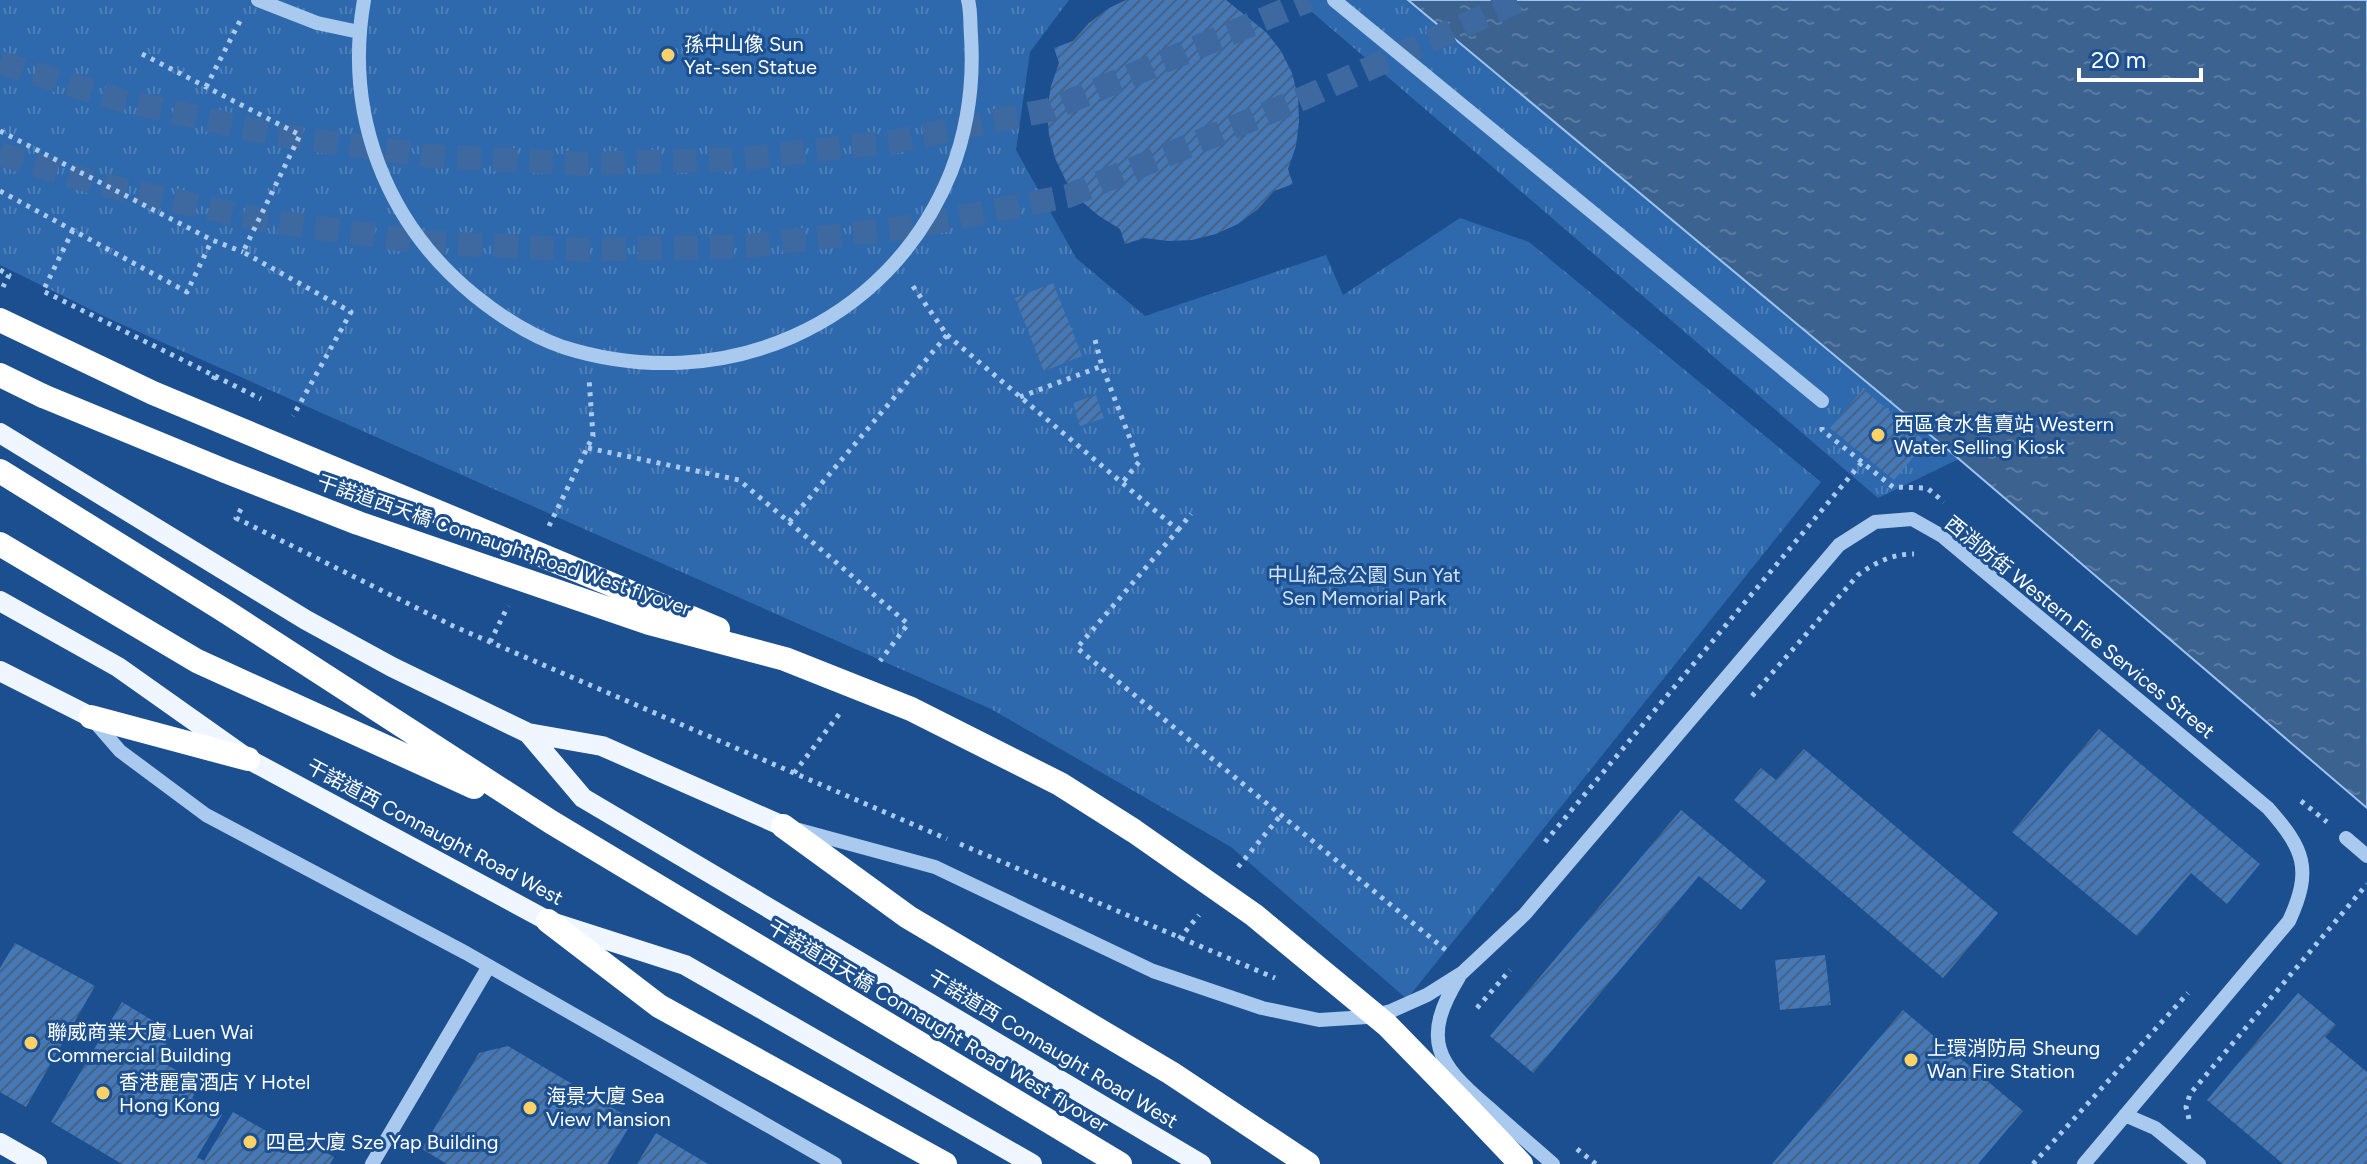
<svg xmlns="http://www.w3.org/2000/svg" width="2367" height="1164" viewBox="0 0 2367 1164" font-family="Figtree,'Noto Sans TC',sans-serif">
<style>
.park{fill:url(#park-tufts)}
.water{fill:url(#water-ripples);stroke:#9cc4f0;stroke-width:2}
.building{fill:url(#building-hatch)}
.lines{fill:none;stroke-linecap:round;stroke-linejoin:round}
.highway-tunnel{stroke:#3d69a0;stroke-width:24;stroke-dasharray:24 12;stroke-linecap:butt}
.path{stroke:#a9c9ee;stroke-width:5;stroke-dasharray:4 6;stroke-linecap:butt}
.minor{stroke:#a9c9ee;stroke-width:14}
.major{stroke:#f0f6ff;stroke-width:20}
.highway{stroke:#fff;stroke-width:24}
.highway-bridge{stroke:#fff;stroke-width:24}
.poi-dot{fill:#ffd166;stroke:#1b4f8f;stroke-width:3}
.labels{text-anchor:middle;stroke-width:6;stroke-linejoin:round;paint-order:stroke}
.poi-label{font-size:20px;fill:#fff;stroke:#1b4f8f;text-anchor:start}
.street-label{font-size:20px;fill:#fff;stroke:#1b4f8f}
.park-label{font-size:20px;fill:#cfe3fa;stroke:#1b4f8f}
</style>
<defs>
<pattern id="park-tufts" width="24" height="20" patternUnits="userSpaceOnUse" patternTransform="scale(2)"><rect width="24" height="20" fill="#2e69ad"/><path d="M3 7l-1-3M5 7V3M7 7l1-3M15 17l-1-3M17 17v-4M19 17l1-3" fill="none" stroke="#4d80b9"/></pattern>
<pattern id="water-ripples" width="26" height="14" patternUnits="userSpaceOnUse" patternTransform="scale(2)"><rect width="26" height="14" fill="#3c6290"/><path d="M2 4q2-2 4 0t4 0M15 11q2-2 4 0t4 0" fill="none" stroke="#597aa1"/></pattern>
<pattern id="building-hatch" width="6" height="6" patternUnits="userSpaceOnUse" patternTransform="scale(2)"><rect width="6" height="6" fill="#4478b7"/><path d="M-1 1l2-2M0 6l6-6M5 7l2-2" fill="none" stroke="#486282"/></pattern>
</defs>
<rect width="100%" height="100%" fill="#1b4f8f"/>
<path class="park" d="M0 0H1069L1030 52 1016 150 1076 258 1145 316 1326 255 1343 295 1460 218 1529 242 1821 482 1407 999 1231 847 991 709 114 321 0 265Z
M1298 0H1408L1959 459 1878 498Z"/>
<path class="water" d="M1408 0H2367V808L1959 459Z"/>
<path class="building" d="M1126 0H1226L1266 32 1281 51 1292 73 1298 97 1299 122 1296 146 1288 169 1293 184 1274 191 1258 209 1238 224 1216 234 1192 240 1168 241 1144 238 1125 244 1120 229 1099 216 1080 200 1066 181 1055 158 1049 135 1047 110 1051 86 1059 63 1054 48 1073 41 1089 23 1109 8Z
M1053 283 1082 356 1044 371 1015 298Z
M1863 389 1926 442 1894 480 1830 428Z
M1096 395 1104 418 1080 426 1073 403Z
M2099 729 2260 864 2227 904 2191 873 2137 936 2012 832Z
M1804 749 1998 913 1943 978 1734 800 1761 768 1776 780Z
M1681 810 1766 881 1741 910 1699 876 1533 1073 1490 1036Z
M15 943 95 986 26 1107 0 1092V968Z
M1825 955 1831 1005 1780 1010 1775 960Z
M2298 993 2336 1025 2325 1037 2367 1072V1164H2283L2207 1100Z
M122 1002 173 1033 157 1059 200 1084 192 1098 222 1115 197 1157 204 1161 233 1112 294 1147 300 1137 334 1157 330 1164H122L51 1122Z
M1903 1010 2023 1111 1978 1164H1772Z
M508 1046 633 1120 607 1164H447L422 1149 479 1053Z
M656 1133 708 1164H637Z"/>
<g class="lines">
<path class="highway-tunnel" d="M0 63 124 101 277 135 431 156 586 164 742 159 897 141 1049 110 1309 0
M0 154 103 185 262 220 423 242 586 250 749 246 910 227 1068 196 1306 97 1520 0"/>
<path class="path" d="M142 54 300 135 243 252 351 312 293 416
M206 87 241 19
M0 131 212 240 243 252
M0 191 187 292 212 240
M73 230 43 291 215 376 211 384
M0 270 9 275 3 287
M947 335 1178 530 1077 648 1447 951
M1095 340 1102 366 1139 462 1122 483
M215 376 261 399
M1020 397 1102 366
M1822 427V430L1893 487 1927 488 1944 502
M588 448 739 480 789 522 947 335 910 282
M241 509 236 518 453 626 947 839
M789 522 908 624 880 661
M549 526 593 436 589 378
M1178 530 1191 514
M490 642 508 606
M1752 696 1858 575C1876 562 1892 554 1914 554
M794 773 840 713
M2301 801 2327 822
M1545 842 1862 462
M960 844 1275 978
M1238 867 1281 815
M1179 939 1199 915
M1477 1008 1510 970
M2189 1119 2186 1107 2190 1094 2367 884
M1577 1149 1596 1164
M2033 1164 2188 993"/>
<path class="minor" d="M258 0 317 23 359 32
M364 0C344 114 385 222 474 295 500 316 531 336 563 347 720 397 888 328 951 172 968 128 974 83 971 36 970 24 971 11 968 0
M1334 0 1822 401
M94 721 120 751 206 815 466 953 835 1164
M799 830 935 867 1153 971 1262 1008 1319 1020 1367 1017 1391 1011 1427 995 1462 973 1525 914 1839 545 1875 522 1912 519 1942 536 2268 808C2304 849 2313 869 2289 921L2084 1164
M2346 838 2367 856
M1459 977C1421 1039 1436 1063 1488 1107 1509 1126 1531 1145 1553 1164
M2125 1115 2155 1128 2199 1164
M372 1164 489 966"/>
<path class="major" d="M0 433 306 620 392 667 528 733 602 746 783 826
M0 601 118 667 248 759 548 921 685 965 1032 1164
M0 671 91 717
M528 733 583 798 1201 1164
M0 1143 37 1164"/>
<path class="highway" d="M0 375 43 396
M0 471 222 609 551 822 1120 1164
M0 544 197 661 474 787
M91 717 248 759
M783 826 908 917 1171 1073 1308 1164
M548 921 659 1006 945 1164
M1462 1102 1521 1164"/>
<path class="highway-bridge" d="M0 320 153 393 718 629
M43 396 225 471 358 523 649 623 785 659 911 709 1060 784 1134 831 1254 915 1387 1025 1462 1102"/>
</g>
<g class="poi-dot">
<circle cx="668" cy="55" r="8"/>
<circle cx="1878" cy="435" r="8"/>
<circle cx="31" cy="1043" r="8"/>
<circle cx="1911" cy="1060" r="8"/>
<circle cx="103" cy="1093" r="8"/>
<circle cx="530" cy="1108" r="8"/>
<circle cx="250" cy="1142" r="8"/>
</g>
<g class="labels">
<g class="poi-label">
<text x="684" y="51">孫中山像 Sun<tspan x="684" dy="23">Yat-sen Statue</tspan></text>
<text x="1894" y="431">西區食水售賣站 Western<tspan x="1894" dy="23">Water Selling Kiosk</tspan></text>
<text x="47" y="1039">聯威商業大廈 Luen Wai<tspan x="47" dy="23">Commercial Building</tspan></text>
<text x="1927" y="1055">上環消防局 Sheung<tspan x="1927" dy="23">Wan Fire Station</tspan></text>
<text x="119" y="1089">香港麗富酒店 Y Hotel<tspan x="119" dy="23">Hong Kong</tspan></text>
<text x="546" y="1103">海景大廈 Sea<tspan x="546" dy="23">View Mansion</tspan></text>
<text x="266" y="1149">四邑大廈 Sze Yap Building</text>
</g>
<g class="street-label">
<text transform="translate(504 545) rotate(19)" y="7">干諾道西天橋 Connaught Road West flyover</text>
<text transform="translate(2080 627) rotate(39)" y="7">西消防街 Western Fire Services Street</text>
<text transform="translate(435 832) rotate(28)" y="7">干諾道西 Connaught Road West</text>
<text transform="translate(938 1026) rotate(31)" y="7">干諾道西天橋 Connaught Road West flyover</text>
<text transform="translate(1053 1049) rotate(31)" y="7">干諾道西 Connaught Road West</text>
</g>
<g class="park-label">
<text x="1364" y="582">中山紀念公園 Sun Yat<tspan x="1364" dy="23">Sen Memorial Park</tspan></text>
</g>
</g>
<path d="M2079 68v12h122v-12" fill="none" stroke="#ffffff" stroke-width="4"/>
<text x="2091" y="68" font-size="24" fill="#ffffff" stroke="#1b4f8f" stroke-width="6" paint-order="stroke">20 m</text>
</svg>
